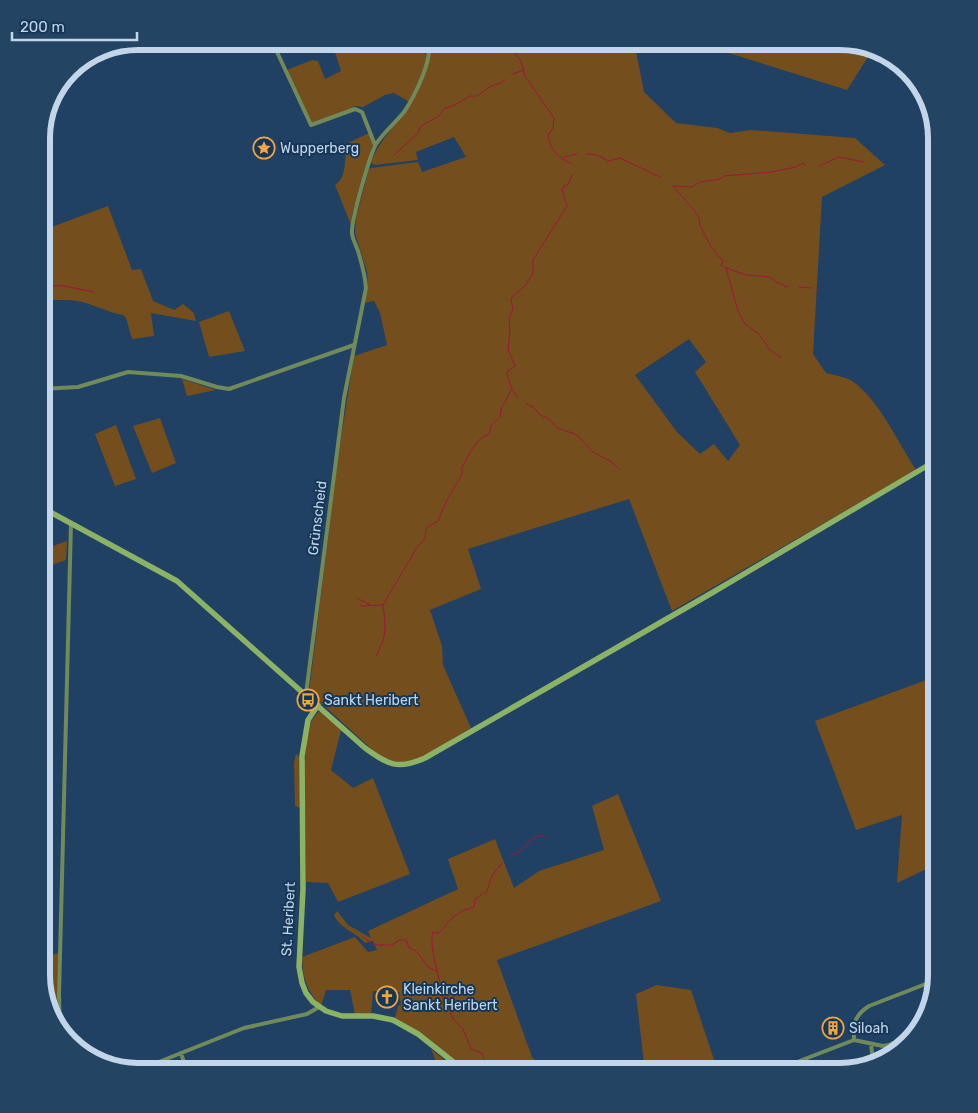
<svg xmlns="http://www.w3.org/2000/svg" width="978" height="1113" viewBox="0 0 978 1113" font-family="Rubik,sans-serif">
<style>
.green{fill:#744e1c;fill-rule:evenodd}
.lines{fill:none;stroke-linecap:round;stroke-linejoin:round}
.stream{stroke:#9e1640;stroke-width:1}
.street{stroke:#718a5a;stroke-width:4}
.secondary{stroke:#8cb365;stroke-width:5.5}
.labels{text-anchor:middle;stroke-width:4;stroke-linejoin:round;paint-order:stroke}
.poi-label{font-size:14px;fill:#c2d5e9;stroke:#163757;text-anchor:start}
.street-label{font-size:14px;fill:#c2d5e9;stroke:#163757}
.rim{fill:none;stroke:#c2d5e9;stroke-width:6}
</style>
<rect width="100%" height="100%" fill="#204163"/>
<path class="green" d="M269 41H634L644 92 676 123 717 128 730 133 751 130 855 138 885 165 822 197 813 354 826 373C834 375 845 377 852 381 878 398 899 444 916 470L672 611 629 499 468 549 481 589 430 610 442 646 443 665 471 728C454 738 420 762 401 763 392 763 386 760 379 756L309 692 337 463 354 356 387 345 380 313 374 301 364 303 368 286 367 272 355 233 356 217 369 169 371 168 418 162 422 172 466 157 454 137 416 152 418 160 375 165 371 163C379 139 398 124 411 103L394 93 385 95 363 107 354 106 353 108 313 123 311 122 287 70 312 60 318 61 325 79 341 71 332 43 301 49 273 44ZM689 339 706 362 695 372 740 445 728 461 714 444 700 454 677 432 635 375Z
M690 41H846L873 49 847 90Z
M369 133 373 144 352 215 351 225 335 185C347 178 345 157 346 144Z
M108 206 132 270 141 269 153 301 174 310 183 304 194 313 196 321 151 313 154 336 132 339 126 318 123 315C107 312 93 304 77 301 66 299 54 301 41 300V253L47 251 41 236V231Z
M229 311 245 351 209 357 199 322Z
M182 379 216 390 187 396Z
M160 418 176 463 152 473 133 426Z
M116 425 136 479 115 486 95 434Z
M67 541 66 560 41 569V550Z
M937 676V864L897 883 902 815 856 830 815 721Z
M319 711 341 730 331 770 353 788 373 778 410 874 338 902 328 883 306 882 305 809 295 806 294 763 296 754 305 761 306 742 311 721Z
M618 794 661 901 497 960 532 1057 546 1072H470L431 1041 395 1018 398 1006 401 1005 399 992 373 991 371 1013 355 1014 350 990H326L321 1006C306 989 303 979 302 957L355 937 368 952 377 950 373 941 365 943C356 932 340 929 334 915L337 911 348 925 371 938 368 931 458 889 448 859 495 839 514 888 539 871 604 850 592 806Z
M58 953 57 1023 41 975V959Z
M657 985 691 990 718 1072H645L636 994Z
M431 1049 459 1072H440Z"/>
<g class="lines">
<path class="stream" d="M512 41V49L521 61 525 76 554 118 553 128 548 135C550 150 558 158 572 164
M512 74 524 70
M586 154 597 155 609 161 620 158 660 177
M394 155 417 134 421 126 439 116 445 108 455 105 470 96H477L491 86 501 83 505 80
M563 157 577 154
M819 166 839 157 863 162
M673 186 694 210 699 218 700 225 711 247 723 261 721 265 726 268 738 311 745 324 759 334 770 350 782 358
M674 186 692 187 700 182 720 179 723 176 771 172 796 167 803 163 806 165
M726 268 746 275 770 277 776 282 784 285 785 287 789 286
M41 285 65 286 93 292
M799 287 811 288
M513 390 518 398
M526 404 534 407 539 414 549 419 557 428 575 434 579 437 593 452 612 462 619 469
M357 598 370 605
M360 606 383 605 416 549 425 538 426 528 438 521 447 500 462 474V467L472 449 480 439 489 434 491 426 500 417 501 409 512 389 507 375 508 371 515 366 508 350 510 331 509 318 513 309 511 300 512 297 525 286 533 273V260L567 206 562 190 564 186 568 184 572 175
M376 656C387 635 386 629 383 605
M937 799 932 801 936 827 933 838V858L937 861
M510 856 522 850 532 839 540 835 545 837
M934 881 937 877
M363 937 374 945H392L399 940H406L409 948 416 951 429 968 437 971
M499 1072 498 1068 493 1064 485 1062 482 1053 471 1049 463 1029 454 1020 450 1012 454 1006 452 1000 443 998C441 981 428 946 433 932L439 933 452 918 462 911 474 907 475 899 487 891 492 876 502 863"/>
<path class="street" d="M264 41 271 44 277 52 311 125 355 109 362 112 375 145
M41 389 78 387 128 372 181 376 217 387 229 389 354 345
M306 694 344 398 366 288C365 275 362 264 358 251 356 245 352 238 352 233 351 220 370 155 376 144 384 132 395 123 404 112 413 99 436 55 427 41
M60 1031 59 995 71 523
M854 1040C853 1023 855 1015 869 1006L936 980
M871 1044 873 1061
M181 1053 187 1072
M136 1071 244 1028 307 1014 319 1007
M771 1072 854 1040 883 1046 889 1045 895 1042 927 1018"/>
<path class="secondary" d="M41 507 177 581 365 748C388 765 398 770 425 758L710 594 937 460
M318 705 308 720 302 756 303 889 299 967 302 983 306 993 313 1002 326 1011 342 1016H373L393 1020 418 1034 466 1072"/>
</g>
<defs>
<g id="sight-ring" transform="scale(1.125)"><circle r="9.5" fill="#163757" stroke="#f1a640" stroke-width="1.5"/><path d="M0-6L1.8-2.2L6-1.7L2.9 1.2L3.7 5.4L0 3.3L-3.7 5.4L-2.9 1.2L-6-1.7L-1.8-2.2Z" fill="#f1a640"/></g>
<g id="bus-ring" transform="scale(1.125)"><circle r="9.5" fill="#163757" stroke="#f1a640" stroke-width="1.5"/><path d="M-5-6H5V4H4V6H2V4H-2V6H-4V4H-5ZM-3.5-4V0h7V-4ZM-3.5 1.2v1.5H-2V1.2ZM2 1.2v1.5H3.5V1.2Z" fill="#f1a640"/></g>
<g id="church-ring" transform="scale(1.125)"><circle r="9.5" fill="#163757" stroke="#f1a640" stroke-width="1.5"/><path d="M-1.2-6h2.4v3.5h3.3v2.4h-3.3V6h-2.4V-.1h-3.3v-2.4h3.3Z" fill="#f1a640"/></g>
<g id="building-ring" transform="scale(1.125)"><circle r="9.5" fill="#163757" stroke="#f1a640" stroke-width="1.5"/><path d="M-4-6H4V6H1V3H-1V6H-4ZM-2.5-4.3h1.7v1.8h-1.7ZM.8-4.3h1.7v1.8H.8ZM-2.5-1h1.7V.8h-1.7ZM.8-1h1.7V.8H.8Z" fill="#f1a640"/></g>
</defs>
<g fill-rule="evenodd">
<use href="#sight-ring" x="264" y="148"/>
<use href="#bus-ring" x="308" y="700"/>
<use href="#church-ring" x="387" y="997"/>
<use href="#building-ring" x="833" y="1028"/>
</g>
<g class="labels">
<g class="poi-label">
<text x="280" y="153">Wupperberg</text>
<text x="324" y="705">Sankt Heribert</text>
<text x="403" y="994">Kleinkirche<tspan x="403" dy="16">Sankt Heribert</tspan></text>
<text x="849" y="1033">Siloah</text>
</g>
<g class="street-label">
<text transform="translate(317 518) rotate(-83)" y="5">Grünscheid</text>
<text transform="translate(288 919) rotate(-87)" y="5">St. Heribert</text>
</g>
</g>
<path d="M0 0H978V1113H0ZM138 50H840A88 88 0 0 1 928 138V975A88 88 0 0 1 840 1063H138A88 88 0 0 1 50 975V138A88 88 0 0 1 138 50Z" fill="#244463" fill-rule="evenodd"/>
<path class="rim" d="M138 50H840A88 88 0 0 1 928 138V975A88 88 0 0 1 840 1063H138A88 88 0 0 1 50 975V138A88 88 0 0 1 138 50Z"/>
<path d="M12 32v8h125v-8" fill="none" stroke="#c2d5e9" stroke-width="2.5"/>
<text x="20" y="32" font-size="15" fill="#c2d5e9" stroke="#163757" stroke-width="4" paint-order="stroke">200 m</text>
</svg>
